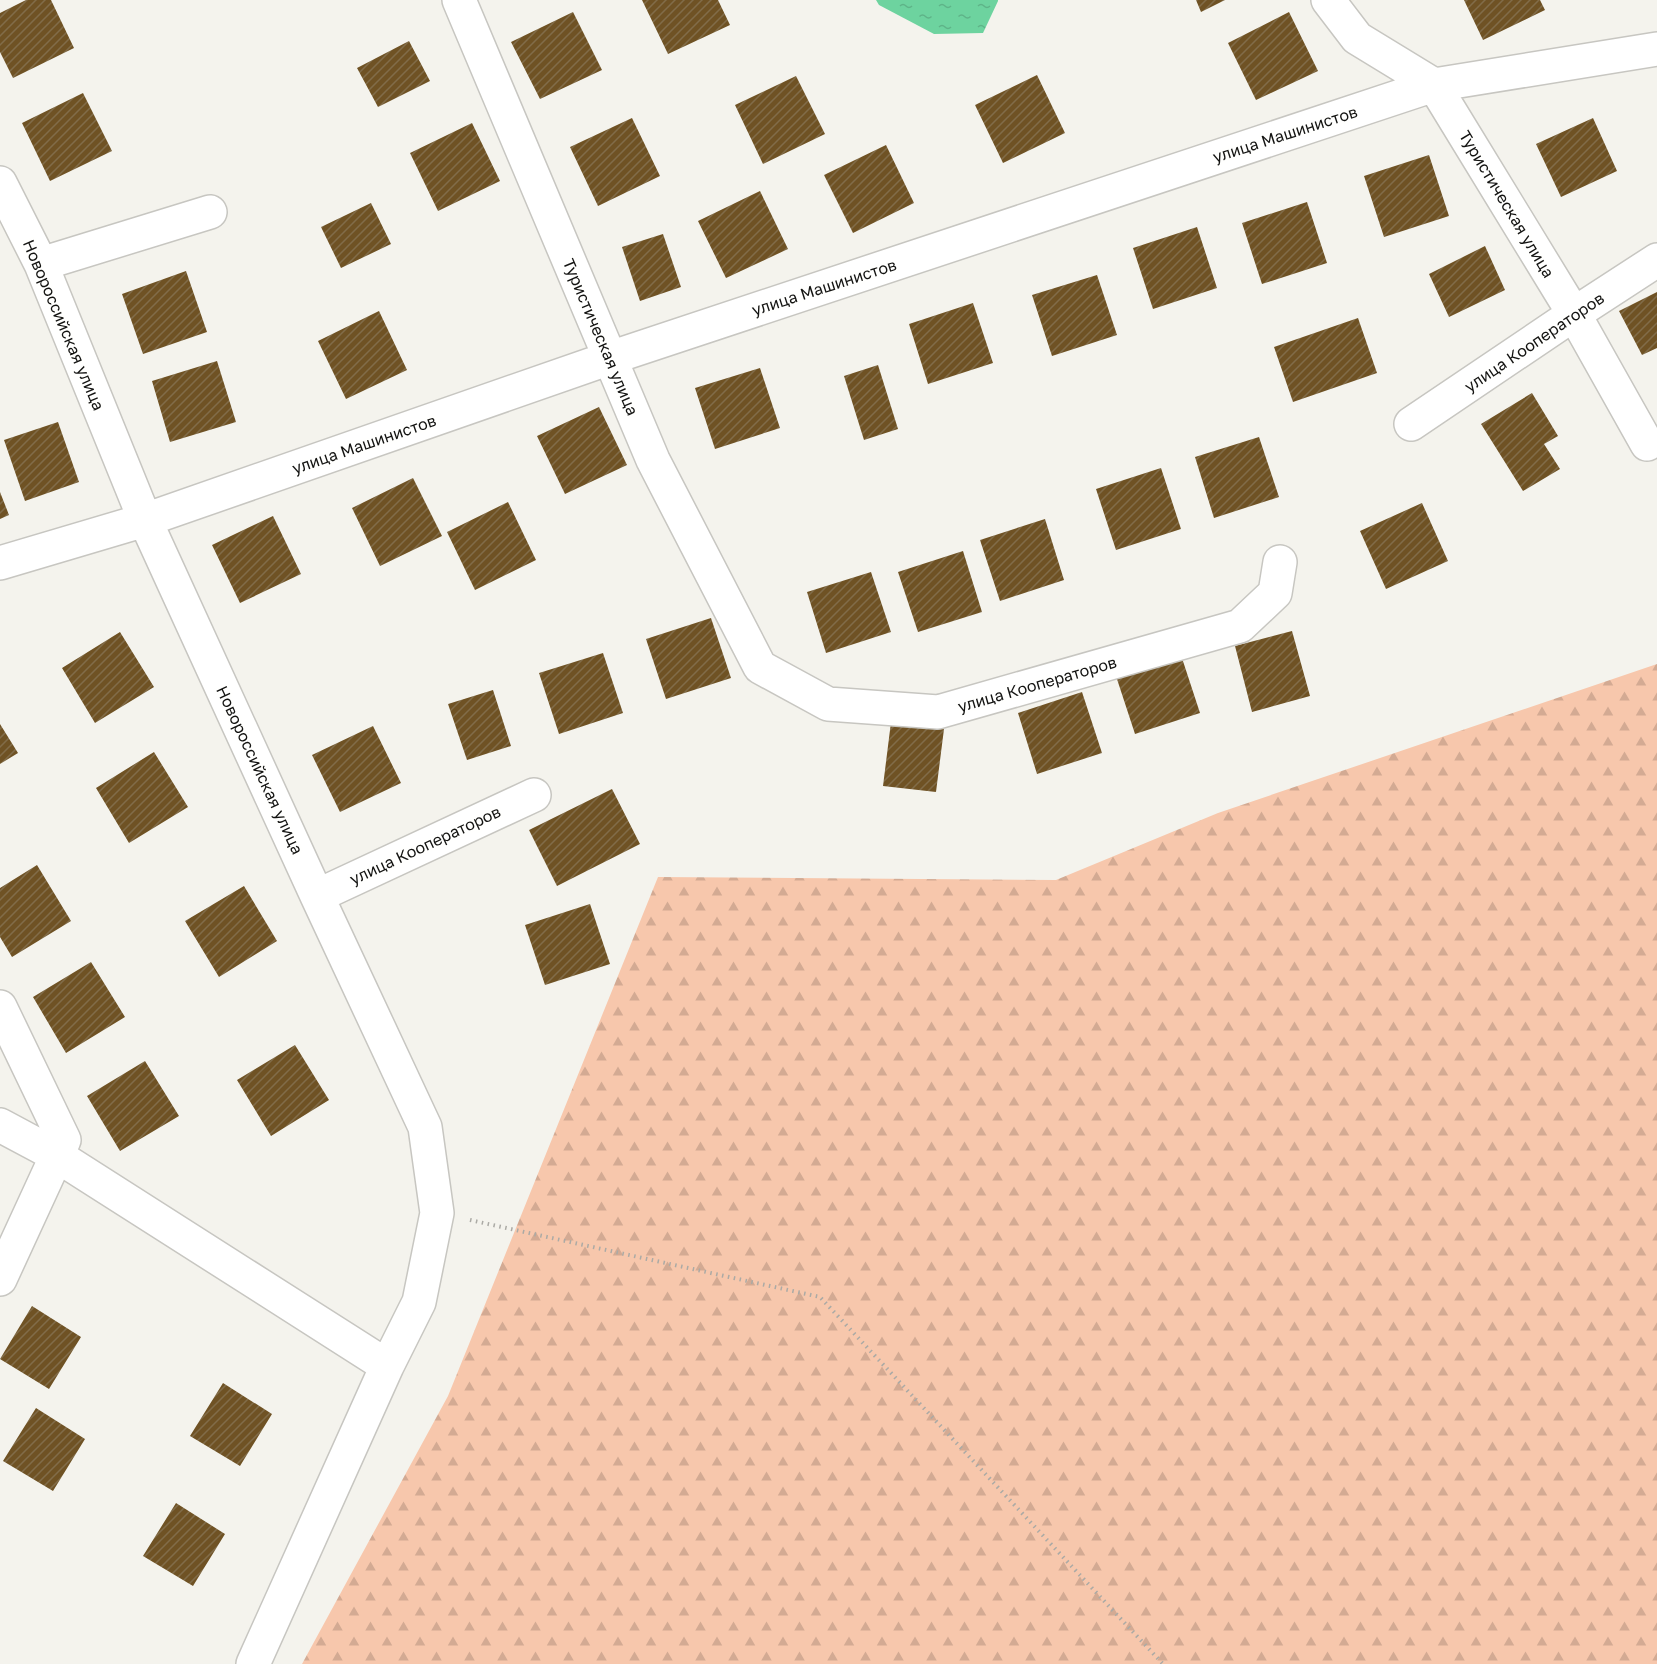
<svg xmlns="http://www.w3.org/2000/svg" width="1657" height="1664" viewBox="0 0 1657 1664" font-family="'Golos Text',sans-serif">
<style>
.forest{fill:url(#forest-firs)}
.water{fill:url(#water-ripples)}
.building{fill:url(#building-hatch)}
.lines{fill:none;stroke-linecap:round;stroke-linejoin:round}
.minor-casing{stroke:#c7c6c1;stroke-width:36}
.path{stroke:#abaaa5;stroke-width:4;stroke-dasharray:1.5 4.5;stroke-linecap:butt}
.minor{stroke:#fff;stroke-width:33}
.labels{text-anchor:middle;stroke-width:6;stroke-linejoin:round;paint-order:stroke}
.street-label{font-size:16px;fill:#131311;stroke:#fffffe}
</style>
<defs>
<pattern id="forest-firs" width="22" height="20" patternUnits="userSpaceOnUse" patternTransform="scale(1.5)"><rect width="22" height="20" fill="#f7c7ac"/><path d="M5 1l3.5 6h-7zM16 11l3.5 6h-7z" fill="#d3aa93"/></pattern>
<pattern id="water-ripples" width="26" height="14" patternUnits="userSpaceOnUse" patternTransform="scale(1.5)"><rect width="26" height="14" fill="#6dd39f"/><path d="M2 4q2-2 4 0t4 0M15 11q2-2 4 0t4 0" fill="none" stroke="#5eb488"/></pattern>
<pattern id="building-hatch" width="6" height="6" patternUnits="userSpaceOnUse" patternTransform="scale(1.5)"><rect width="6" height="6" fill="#6f5224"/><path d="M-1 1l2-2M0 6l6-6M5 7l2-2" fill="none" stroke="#816c49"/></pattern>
</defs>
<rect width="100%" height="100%" fill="#f4f3ed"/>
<path class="forest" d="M1657 664V1664H302L448 1396 658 877 1056 880 1218 813Z"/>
<path class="water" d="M876 0H998V1L983 33 934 34 879 5Z"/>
<path class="building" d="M26 0H51L74 48 13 78 0 52V13Z
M642 0H718L730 25 668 54Z
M1196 0H1225L1201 12Z
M1464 0H1540L1545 10 1483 40Z
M573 12 602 70 540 99 511 42Z
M1289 12 1318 71 1256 100 1228 43Z
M409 41 430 81 378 107 357 68Z
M1037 75 1065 133 1003 163 975 105Z
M796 76 825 134 763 164 735 105Z
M83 93 112 151 50 181 22 123Z
M632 118 660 176 598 206 570 147Z
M1593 118 1617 171 1561 197 1536 144Z
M472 123 500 181 438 211 410 153Z
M886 145 914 203 853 233 824 175Z
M1429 155 1449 216 1384 237 1364 176Z
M760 191 788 249 726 278 698 221Z
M1307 202 1327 263 1262 284 1242 223Z
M371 203 391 244 341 268 321 227Z
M1197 227 1217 288 1153 309 1133 248Z
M663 234 681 287 640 301 622 247Z
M1485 246 1505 290 1449 317 1429 274Z
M186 271 207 332 143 354 122 294Z
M1097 275 1117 335 1052 356 1032 295Z
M1657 292V348L1642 355 1619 311Z
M973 303 993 363 928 384 909 324Z
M379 311 407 370 346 399 318 341Z
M1358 318 1377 373 1293 402 1274 347Z
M217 361 236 422 170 442 152 381Z
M878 365 898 429 864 440 844 376Z
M760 368 780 428 715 449 695 388Z
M1532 393 1558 436 1544 444 1560 469 1523 491 1481 424Z
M599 407 627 465 565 494 537 436Z
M58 422 79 482 25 501 4 440Z
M1259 437 1279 497 1214 518 1195 457Z
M1161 468 1181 529 1116 550 1096 489Z
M413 478 442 536 380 566 352 508Z
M0 492 9 515 0 519Z
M508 502 536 560 475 590 447 532Z
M1422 503 1448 561 1386 589 1360 531Z
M273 516 301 574 240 603 212 545Z
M1045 519 1064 580 1000 601 980 540Z
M963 551 982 612 918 632 898 572Z
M871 572 891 632 826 653 807 592Z
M711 618 731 678 666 699 646 639Z
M1292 631 1310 696 1252 712 1235 646Z
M120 632 154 687 95 723 62 668Z
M1180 652 1200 713 1135 734 1115 673Z
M603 653 623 713 559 734 539 673Z
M493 690 511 746 467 760 448 704Z
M1082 692 1102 753 1037 774 1018 713Z
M891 722 944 729 936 792 883 786Z
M0 724 18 753 0 764Z
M373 726 401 783 340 812 312 755Z
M154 752 188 807 129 843 96 788Z
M612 789 640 844 557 886 529 830Z
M37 865 71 921 12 957 0 937V888Z
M244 886 277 941 219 977 185 921Z
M590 904 610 964 545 985 525 925Z
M91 962 125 1017 66 1053 33 997Z
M295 1045 329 1100 271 1136 237 1080Z
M145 1061 179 1116 120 1151 87 1096Z
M32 1306 81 1337 49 1389 0 1359Z
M223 1383 272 1414 240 1466 190 1436Z
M36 1408 85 1439 53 1491 3 1461Z
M176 1503 225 1534 193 1586 143 1556Z"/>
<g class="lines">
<g class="minor-casing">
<path id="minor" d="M459 0 653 460 760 667 828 704 938 712 1240 626 1275 593 1280 562
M1328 0 1357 38 1434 85 1574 314 1647 444
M0 183 41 264 145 520 317 896 425 1127 437 1213 419 1302 387 1366
M41 264 210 212
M1411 424 1574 314 1657 260
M0 563 145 520 610 358 1434 85 1657 49
M317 896 534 795
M0 1007 64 1140 0 1279
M0 1125 56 1155 387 1366 253 1664"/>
</g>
<path class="path" d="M470 1220 820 1297 1163 1664"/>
<use href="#minor" class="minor"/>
</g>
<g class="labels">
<g class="street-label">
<text transform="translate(1285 134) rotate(-18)" y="6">улица Машинистов</text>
<text transform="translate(1507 204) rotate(59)" y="6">Туристическая улица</text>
<text transform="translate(824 287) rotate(-18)" y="6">улица Машинистов</text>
<text transform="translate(64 325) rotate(67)" y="6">Новороссийская улица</text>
<text transform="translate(601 337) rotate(67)" y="6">Туристическая улица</text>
<text transform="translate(1534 342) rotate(-34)" y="6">улица Кооператоров</text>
<text transform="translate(364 444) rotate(-19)" y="6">улица Машинистов</text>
<text transform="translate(1037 684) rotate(-16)" y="6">улица Кооператоров</text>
<text transform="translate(260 770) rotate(65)" y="6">Новороссийская улица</text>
<text transform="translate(425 845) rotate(-25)" y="6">улица Кооператоров</text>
</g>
</g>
</svg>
